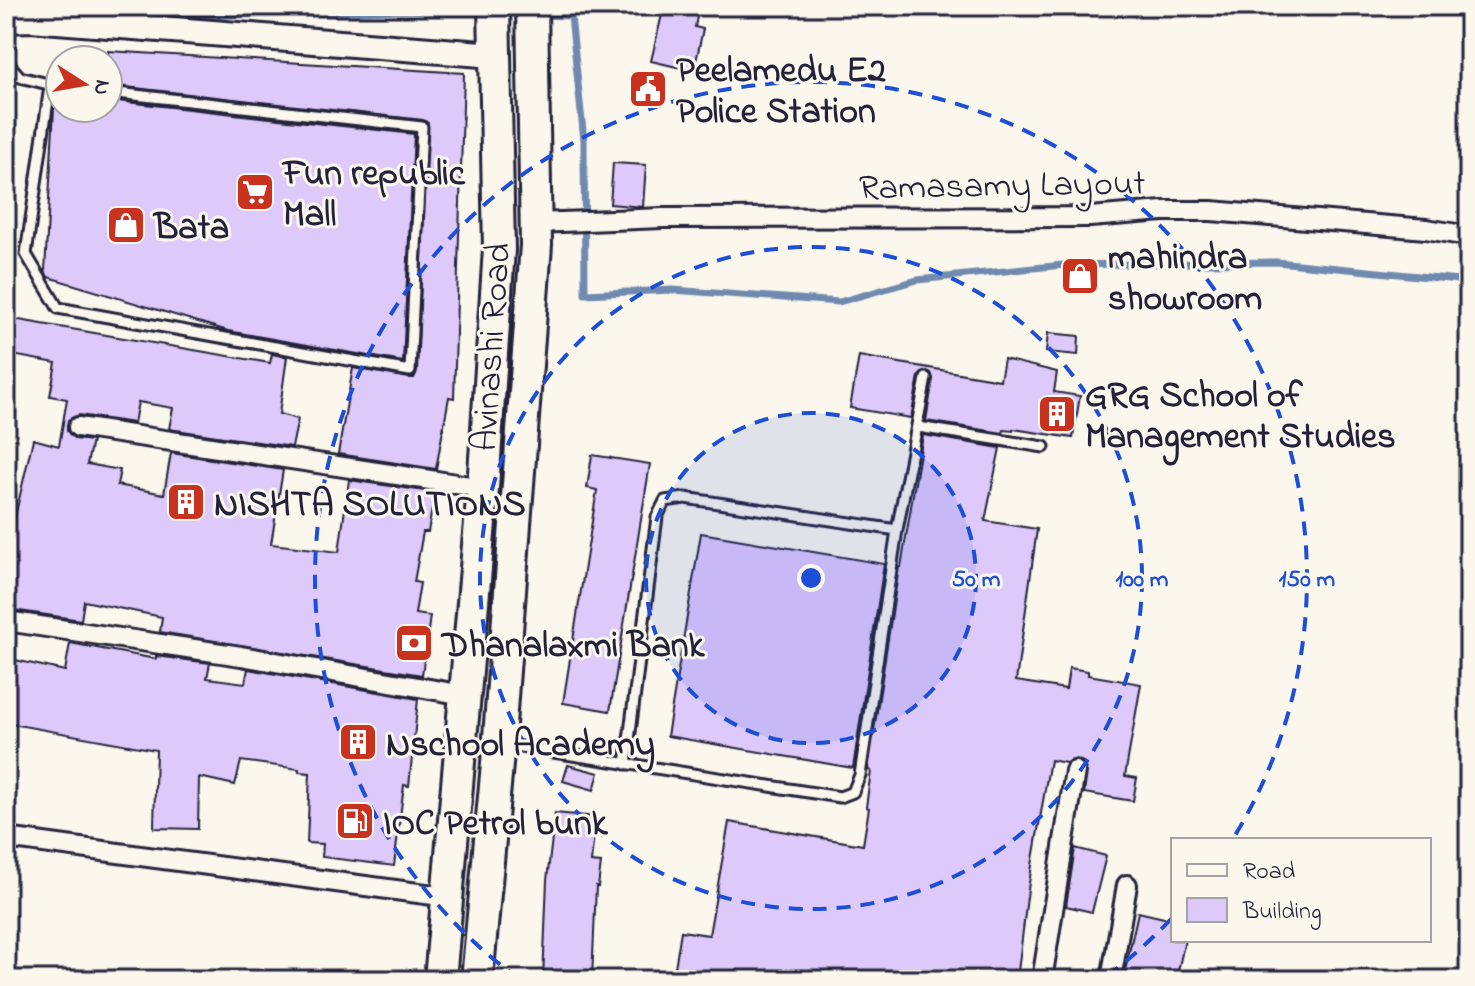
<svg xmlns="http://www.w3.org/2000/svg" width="1475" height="986" viewBox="0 0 1475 986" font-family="'Indie Flower',sans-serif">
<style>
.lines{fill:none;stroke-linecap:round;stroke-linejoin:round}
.stream{stroke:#6f89af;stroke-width:7}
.building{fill:#ddc9fa;stroke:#22223b;stroke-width:2}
.service-casing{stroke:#22223b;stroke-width:15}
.minor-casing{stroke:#22223b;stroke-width:24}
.tertiary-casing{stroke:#22223b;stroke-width:30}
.primary-casing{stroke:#22223b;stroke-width:36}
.service{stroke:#fbf7ec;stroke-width:9}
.minor{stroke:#fbf7ec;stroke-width:18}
.tertiary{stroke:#fbf7ec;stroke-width:24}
.primary{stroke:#fbf7ec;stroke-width:30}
.ring{fill:none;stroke:#1d4ed8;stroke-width:4;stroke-dasharray:14 10}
.labels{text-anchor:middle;stroke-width:6;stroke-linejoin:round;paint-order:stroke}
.poi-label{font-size:36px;font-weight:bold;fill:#22223b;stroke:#fbf7ec;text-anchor:start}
.street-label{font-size:36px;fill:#22223b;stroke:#fbf7ec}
.centre{fill:#1d4ed8;stroke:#fbf7ec;stroke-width:4}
.ring-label{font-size:24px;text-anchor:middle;font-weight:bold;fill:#1d4ed8;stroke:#fbf7ec;stroke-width:6;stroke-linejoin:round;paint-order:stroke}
</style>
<rect width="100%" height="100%" fill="#fbf7ec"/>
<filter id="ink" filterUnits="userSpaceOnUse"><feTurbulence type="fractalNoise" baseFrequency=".0125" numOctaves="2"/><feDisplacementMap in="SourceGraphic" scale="16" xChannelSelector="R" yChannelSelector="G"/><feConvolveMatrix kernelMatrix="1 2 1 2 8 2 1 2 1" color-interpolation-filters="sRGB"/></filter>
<g filter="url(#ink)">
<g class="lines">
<path class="stream" d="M129 15 163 17 405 10 488 13
M541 15 571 16 584 141 585 294 672 290 839 302 917 280 1063 265 1277 262 1469 281"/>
</g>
<path class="building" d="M664 6H699L695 27 703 29 694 71 651 61Z
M108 51 464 73 454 398 449 397 436 469 338 454 353 368 409 378H414L417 372 428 123 423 120 108 85Z
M108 100 414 134 403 362 228 331 48 277 45 271 54 108H108Z
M613 163 646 165 643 207 610 204Z
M13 319 270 363 272 354 287 357 279 414 298 419 292 447 169 429 173 408 138 402 134 423 79 415 68 420 67 431 75 439 92 441 87 464 120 470 117 485 164 494 171 453 283 470 271 544 339 552 349 480 432 492 431 496 434 497 428 532H423L414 582 420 583 415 614 430 616 422 675 160 632 162 617 84 601 81 620 6 609V519L14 521 33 439 59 446 67 399 50 396 56 363 7 354Z
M1048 333 1079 336 1078 355 1046 352Z
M859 356 1000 380 1004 359 1057 372 1054 392 1080 396 1073 438 1013 429V431L1004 430 1003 433 926 421 933 379 931 373 927 371 919 376 911 418 850 408Z
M923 435 1000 448 985 521 1037 529 1016 681 1066 689 1069 668 1088 671V675L1141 684 1125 776 1137 778 1133 801 1084 793 1087 772 1083 762 1076 759 1066 763 1050 760 1028 889 1017 980H673L681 931 709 935 729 822 863 845 869 808 866 807 871 771 868 770 899 567H901Z
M592 455 650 464 610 711 563 703 597 490 587 488Z
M701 533 884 564 853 768 667 736Z
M70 643 156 659V656L210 663 207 678 245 683 248 669 418 699 409 786 404 785 394 866 322 857 323 844 307 843 310 773 299 772V769L241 761 235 785 199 777 198 829 154 828 156 750 6 723V658L65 671Z
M568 765 599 773 594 790 563 781Z
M555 813 596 817 591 862 601 863 598 887 596 886 592 980H543L547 880Z
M1075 848 1106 856 1092 912 1066 906Z
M1138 912 1173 920V940H1185L1176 980H1123Z"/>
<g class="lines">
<g class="service-casing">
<path id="service" d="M6 61 20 77 60 87
M50 86 26 254 58 308 410 371 422 127 108 92
M918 427 1044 447
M502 744 840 797 853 792 860 775 897 530 926 378
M626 764 657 517 665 501 685 498 897 530"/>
</g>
<g class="minor-casing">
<path id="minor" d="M536 223 663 218 1090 217 1163 211H1211L1426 229 1469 236
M78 427 483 488
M6 621 241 656 464 695
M6 838 448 897
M1042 980 1075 771
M1111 980 1127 885"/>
</g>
<g class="tertiary-casing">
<path id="tertiary" d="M6 20 31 19 495 55"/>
</g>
<g class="primary-casing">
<path id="primary" d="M440 980 483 488 499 249 494 6
M477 980 497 764 536 245 532 6"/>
</g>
<use href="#service" class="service"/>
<use href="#minor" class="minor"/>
<use href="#tertiary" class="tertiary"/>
<use href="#primary" class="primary"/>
</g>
</g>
<circle cx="811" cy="578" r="165" fill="#1d4ed8" fill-opacity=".12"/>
<g class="ring">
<circle cx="811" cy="578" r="165"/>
<circle cx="811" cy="578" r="331"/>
<path d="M1171 919A496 496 0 0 1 1103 979M519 979A496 496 0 1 1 1234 837"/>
</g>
<defs>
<g id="civic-square" transform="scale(2)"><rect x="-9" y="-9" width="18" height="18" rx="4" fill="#c8321e" stroke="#fbf7ec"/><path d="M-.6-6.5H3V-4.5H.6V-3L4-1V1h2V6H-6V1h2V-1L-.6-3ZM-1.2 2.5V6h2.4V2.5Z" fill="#fff"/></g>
<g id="supermarket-square" transform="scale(2)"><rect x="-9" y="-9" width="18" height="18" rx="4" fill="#c8321e" stroke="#fbf7ec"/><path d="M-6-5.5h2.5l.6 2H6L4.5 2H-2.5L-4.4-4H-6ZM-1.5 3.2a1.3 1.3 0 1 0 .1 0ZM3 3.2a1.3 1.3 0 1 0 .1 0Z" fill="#fff"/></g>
<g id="shop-square" transform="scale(2)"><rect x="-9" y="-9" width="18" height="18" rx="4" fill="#c8321e" stroke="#fbf7ec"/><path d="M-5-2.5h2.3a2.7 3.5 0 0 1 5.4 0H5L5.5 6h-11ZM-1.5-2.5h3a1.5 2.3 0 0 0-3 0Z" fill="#fff"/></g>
<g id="building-square" transform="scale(2)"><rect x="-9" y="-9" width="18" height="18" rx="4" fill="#c8321e" stroke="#fbf7ec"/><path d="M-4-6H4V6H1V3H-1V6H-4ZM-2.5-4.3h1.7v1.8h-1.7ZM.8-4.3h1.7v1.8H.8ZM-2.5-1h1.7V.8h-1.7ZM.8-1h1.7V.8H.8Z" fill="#fff"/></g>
<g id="bank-square" transform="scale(2)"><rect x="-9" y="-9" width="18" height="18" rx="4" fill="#c8321e" stroke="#fbf7ec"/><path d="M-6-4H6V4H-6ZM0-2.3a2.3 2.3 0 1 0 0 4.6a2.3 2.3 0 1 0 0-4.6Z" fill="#fff"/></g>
<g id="fuel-square" transform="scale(2)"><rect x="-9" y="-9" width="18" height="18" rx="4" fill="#c8321e" stroke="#fbf7ec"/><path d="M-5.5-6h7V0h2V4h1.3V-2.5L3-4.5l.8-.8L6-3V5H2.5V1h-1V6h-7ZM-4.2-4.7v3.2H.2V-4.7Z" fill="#fff"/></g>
</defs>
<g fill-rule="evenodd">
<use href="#civic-square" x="648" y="89"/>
<use href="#supermarket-square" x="255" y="192"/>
<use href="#shop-square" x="126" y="225"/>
<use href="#shop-square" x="1080" y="276"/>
<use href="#building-square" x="1057" y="414"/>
<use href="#building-square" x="186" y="502"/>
<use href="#bank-square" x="414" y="643"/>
<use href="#building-square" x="358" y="742"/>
<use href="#fuel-square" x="355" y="821"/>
</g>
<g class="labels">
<g class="poi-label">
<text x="676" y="81">Peelamedu E2<tspan x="676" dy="41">Police Station</tspan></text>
<text x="283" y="184">Fun republic<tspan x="283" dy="41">Mall</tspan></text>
<text x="154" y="238">Bata</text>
<text x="1108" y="268">mahindra<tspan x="1108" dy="41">showroom</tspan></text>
<text x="1085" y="406">GRG School of<tspan x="1085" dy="41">Management Studies</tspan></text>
<text x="214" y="515">NISHTA SOLUTIONS</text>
<text x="442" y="656">Dhanalaxmi Bank</text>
<text x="386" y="755">Nschool Academy</text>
<text x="383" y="834">IOC Petrol bunk</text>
</g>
<g class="street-label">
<text transform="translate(1002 183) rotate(-1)" y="13">Ramasamy Layout</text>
<text transform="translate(489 347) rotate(-86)" y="13">Avinashi Road</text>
</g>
</g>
<circle cx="811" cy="578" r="12" class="centre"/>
<g class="ring-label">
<text x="976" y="586">50 m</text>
<text x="1142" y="586">100 m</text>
<text x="1307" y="586">150 m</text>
</g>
<rect width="1475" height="986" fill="none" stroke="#fbf7ec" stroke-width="32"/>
<rect x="16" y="16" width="1443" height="954" fill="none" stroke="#22223b" stroke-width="3" filter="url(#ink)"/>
<rect x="1171" y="838" width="260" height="104" fill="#fbf7ec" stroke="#a4a2a5" stroke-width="2"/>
<rect x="1187" y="864" width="40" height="12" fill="#fbf7ec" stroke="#a4a2a5" stroke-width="2"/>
<text x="1243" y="878" font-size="24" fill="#22223b">Road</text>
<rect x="1187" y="898" width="40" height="24" fill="#ddc9fa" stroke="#a4a2a5" stroke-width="2"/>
<text x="1243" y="918" font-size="24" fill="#22223b">Building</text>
<g transform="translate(84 84) rotate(101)"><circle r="38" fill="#fbf7ec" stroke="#a4a2a5" stroke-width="2"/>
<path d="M0-6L14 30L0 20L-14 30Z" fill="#c8321e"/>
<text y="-12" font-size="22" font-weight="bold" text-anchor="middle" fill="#22223b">N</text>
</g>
</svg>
